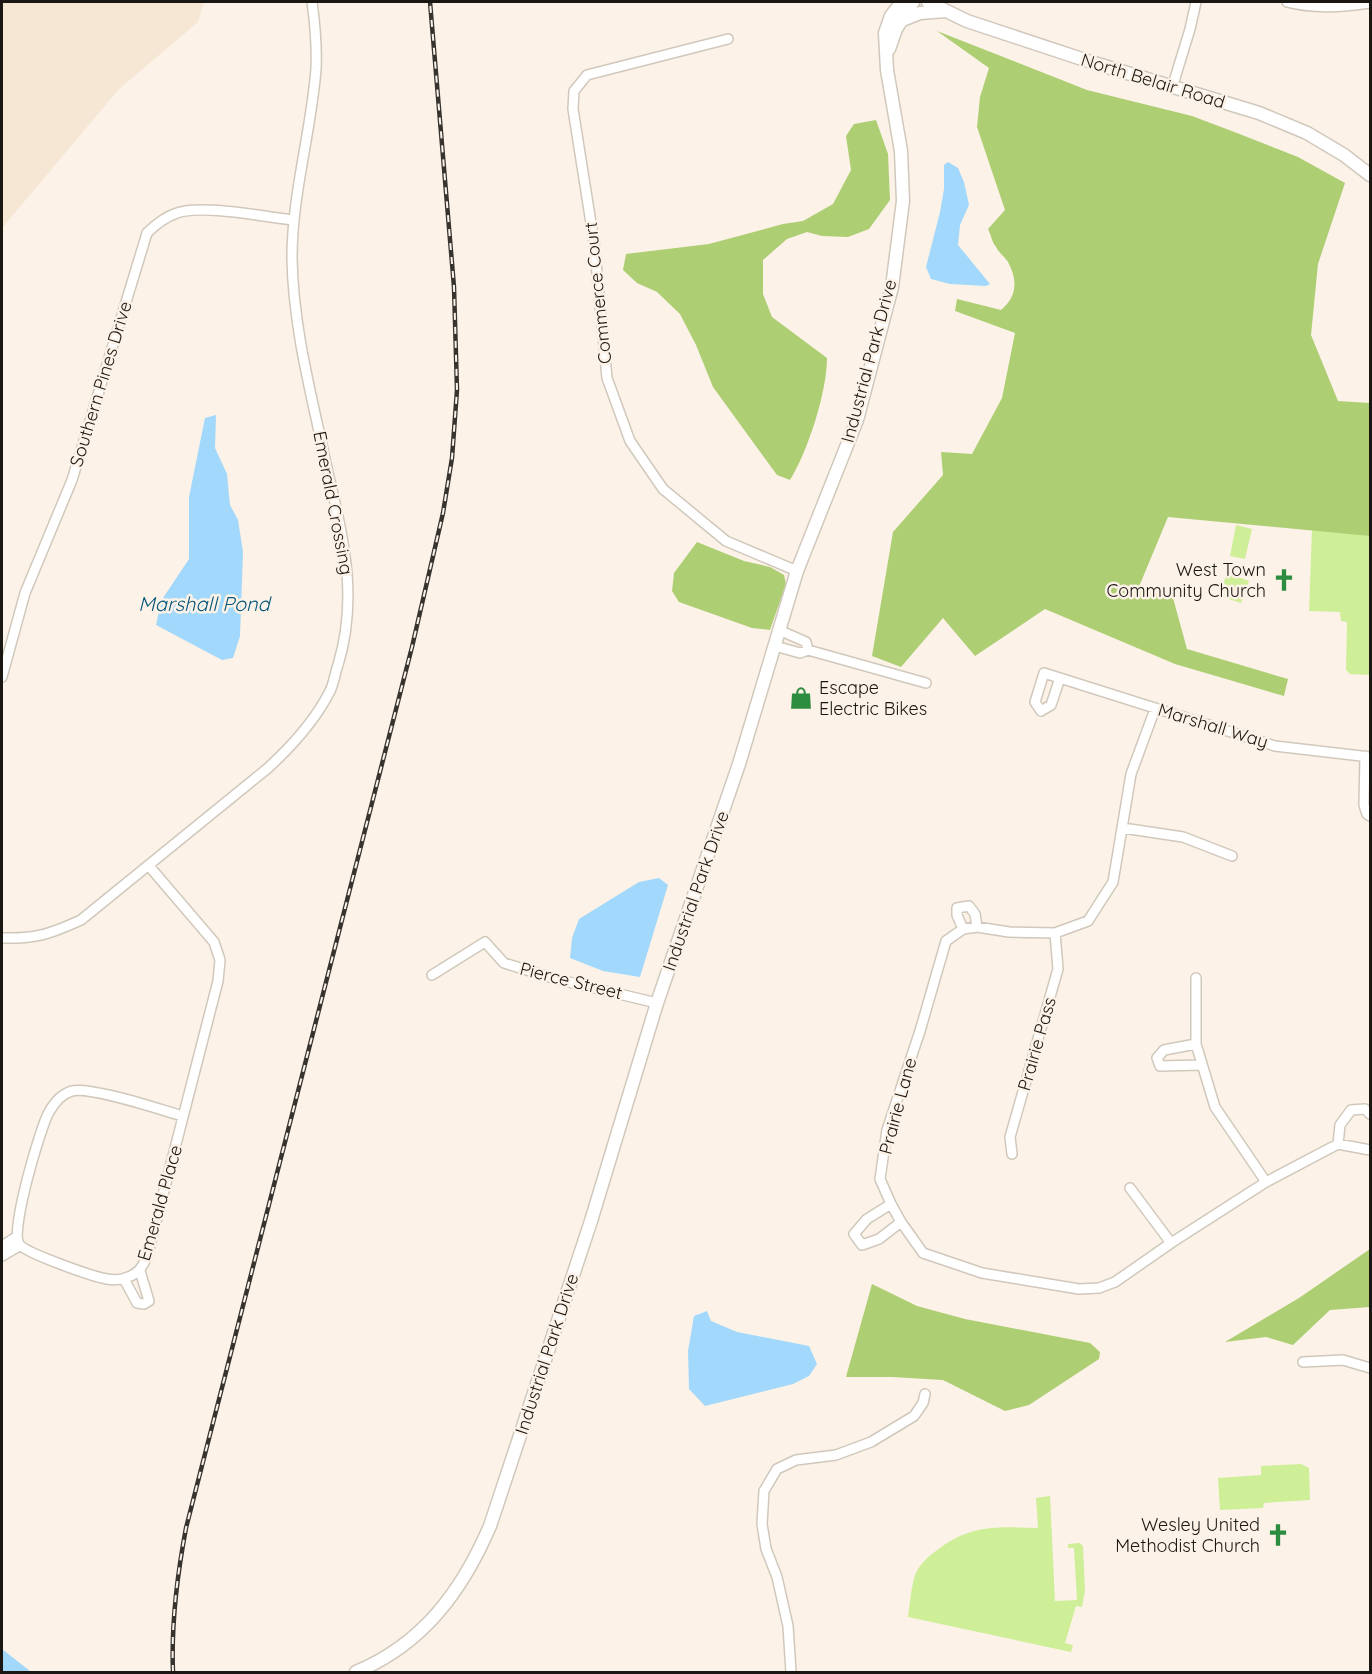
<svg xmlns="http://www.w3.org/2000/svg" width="1372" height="1674" viewBox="0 0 1372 1674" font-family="Quicksand,sans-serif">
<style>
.built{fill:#f6e7d5}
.green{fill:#ceee98}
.forest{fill:#adce73}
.water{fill:#a2d8fb}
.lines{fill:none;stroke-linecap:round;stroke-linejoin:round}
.minor-casing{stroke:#d1c8bc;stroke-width:12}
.tertiary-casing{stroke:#d1c8bc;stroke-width:15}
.minor{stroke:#fff;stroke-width:9}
.tertiary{stroke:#fff;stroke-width:12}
.rail-casing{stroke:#37332f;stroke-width:4.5}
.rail{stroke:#fcf2e7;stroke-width:2;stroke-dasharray:7;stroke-linecap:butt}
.labels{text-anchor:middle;stroke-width:5;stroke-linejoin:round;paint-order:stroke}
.street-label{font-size:18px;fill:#1a1713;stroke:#fcf2e7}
.poi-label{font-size:18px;fill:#1a1713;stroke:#fcf2e7;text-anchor:end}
.water-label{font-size:20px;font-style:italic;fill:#05577c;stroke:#fcf2e7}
</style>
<rect width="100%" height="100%" fill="#fcf2e7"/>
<path class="built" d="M2 2H204L198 22 119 89 2 228Z"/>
<path class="green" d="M1236 525 1252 529 1245 559 1230 556Z
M1312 529 1370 536V675L1350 674 1346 670 1347 622 1341 621 1340 612 1309 611Z
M1227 573 1249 581 1241 603 1219 596Z
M1301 1464 1309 1468 1310 1500 1264 1503 1263 1508 1220 1510 1218 1478 1261 1475V1466Z
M1050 1496 1055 1601 1077 1600 1074 1548H1068V1544L1080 1543 1083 1546 1085 1591 1082 1607 1076 1606 1065 1643 1073 1645 1071 1652 908 1617C910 1604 911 1588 915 1575 920 1563 930 1555 940 1548 973 1524 999 1527 1038 1528L1036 1498Z"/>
<path class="forest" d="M937 31 1087 90 1192 116 1237 133 1298 157 1345 183 1318 264 1311 335 1338 401 1370 403V536L1168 517 1138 589 1173 598 1187 649 1288 679 1284 696 1175 664 1045 609 975 656 943 618 901 667 872 656 893 532 943 475 941 452 972 454 1002 398 1015 333 955 311 957 299 1001 310C1017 297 1018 280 1008 262 1005 257 999 253 996 247 992 242 991 235 988 229L1005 210 977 127 980 97 989 68Z
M876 120 888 154 890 200 869 229 848 237 822 236 807 232 787 239 763 260V294L772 317 827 358C827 392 808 451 790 480L777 475 713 387 696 345 680 314 657 292 637 283 623 270 626 254 709 244 783 224 803 221 833 204 851 170 846 136 854 124Z
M697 542 744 561 770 567 784 575 786 584 770 630 752 628 679 602 672 591 674 573Z
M1370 1249V1307L1330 1310 1293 1345 1266 1337 1225 1342 1299 1298Z
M872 1284 917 1306 965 1319 1090 1343 1100 1352 1099 1359 1029 1405 1005 1411 943 1380 892 1377H846Z"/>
<path class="water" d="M948 162 958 168 964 182 969 205 960 225 958 245 990 284 986 286 950 284 931 279 926 267 940 212 944 189V165Z
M216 415 215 448 227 474 230 505 238 520 243 552 240 636 233 658 222 660 156 625 161 601 189 559V497L205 418Z
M659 878 668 885 640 977 603 971 570 958 572 938 579 919 639 882Z
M707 1311 711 1321 737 1332 809 1346 817 1364 809 1376 793 1384 705 1406 689 1389 688 1351 694 1316Z
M2 1649 30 1671V1672L2 1671Z"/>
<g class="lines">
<g class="minor-casing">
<path id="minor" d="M1287 2C1313 9 1344 7 1370 3
M728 39 587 75 574 91 573 109 594 242 607 378 630 441 663 489 726 541 797 571
M1172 88 1190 29 1196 2
M779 630 806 642 808 650
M775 646 800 653 808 650 926 683
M2 677 25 593 72 480 147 233C156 224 165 217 177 213 201 204 265 217 293 220
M1060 678 1051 705 1041 711 1035 702 1044 673 1275 746 1370 757
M1155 709 1131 774 1113 882 1088 921 1055 933 1009 932 977 927 963 929 946 941 920 1031 887 1130 880 1179 891 1204 901 1222 923 1253 982 1273 1079 1289 1099 1288 1115 1282 1171 1243 1266 1182 1338 1144 1370 1150
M1365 756 1364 805 1367 814 1370 816
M1123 828 1183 837 1232 856
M149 866 214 942 220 960 218 981 147 1257C142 1268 137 1275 125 1278 121 1280 112 1280 107 1279 94 1277 25 1253 19 1244 10 1231 40 1128 49 1112 54 1103 62 1094 72 1091 90 1086 161 1110 183 1116
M963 929 957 915V908L969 906 975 914 977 927
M2 938C36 939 50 934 81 920L268 768C293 745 315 721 330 691 334 683 335 673 338 665 360 592 341 531 325 459 311 393 293 326 292 258 292 194 311 133 316 69 317 47 315 24 312 2
M432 975 485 942 504 963 556 979 657 1003
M1196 978V1044L1215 1107 1266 1182
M1196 1044 1164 1050 1157 1058 1160 1066 1202 1065
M1338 1144 1340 1125 1351 1110 1365 1109 1370 1114
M1012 1154 1010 1137 1058 969 1055 933
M1130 1188 1171 1243
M891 1204 867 1219 854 1234 862 1245 879 1239 901 1222
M2 1246 16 1237
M2 1256 19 1246
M124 1279 137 1303 144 1304 149 1301 140 1271
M1303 1362 1343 1360 1370 1368
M791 1672 788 1626 777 1577 766 1549 762 1524 764 1491 777 1469 796 1460 836 1455 871 1442 914 1416 923 1403 925 1394"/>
</g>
<g class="tertiary-casing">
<path id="tertiary" d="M928 2 967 21 1091 62 1259 113 1307 133 1344 155 1370 175
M900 21 920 13 945 11
M889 49 896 29 913 2
M356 1672C423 1644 462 1591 490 1526L591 1221 657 1003 739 764 797 571 857 420 892 287 903 201 901 151 887 70 885 33 891 16 902 2"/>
</g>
<use href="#minor" class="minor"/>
<use href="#tertiary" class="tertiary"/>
<g class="rail-casing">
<path id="rail" d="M173 1672C171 1623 177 1576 186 1528L412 647 443 513 452 458 457 390 454 287 430 2"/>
</g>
<use href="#rail" class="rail"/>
</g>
<defs>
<g id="church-bare" transform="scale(1.8)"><path d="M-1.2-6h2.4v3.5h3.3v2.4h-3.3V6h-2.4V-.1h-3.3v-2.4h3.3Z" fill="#2c8d40" stroke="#fcf2e7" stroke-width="2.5" paint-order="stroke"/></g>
<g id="shop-bare" transform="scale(1.8)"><path d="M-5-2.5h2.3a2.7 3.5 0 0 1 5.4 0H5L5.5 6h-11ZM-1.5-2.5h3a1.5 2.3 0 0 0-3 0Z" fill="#2c8d40" stroke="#fcf2e7" stroke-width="2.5" paint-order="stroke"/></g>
</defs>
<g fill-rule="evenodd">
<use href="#church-bare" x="1284" y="580"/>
<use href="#shop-bare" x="801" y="698"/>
<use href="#church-bare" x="1278" y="1535"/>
</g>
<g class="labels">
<g class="street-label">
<text transform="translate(1153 81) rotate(17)" y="6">North Belair Road</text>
<text transform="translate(598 293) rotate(-96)" y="6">Commerce Court</text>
<text transform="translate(869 361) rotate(-75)" y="6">Industrial Park Drive</text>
<text transform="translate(101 384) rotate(-73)" y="6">Southern Pines Drive</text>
<text transform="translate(333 503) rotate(79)" y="6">Emerald Crossing</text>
<text transform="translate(1213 726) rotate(17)" y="6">Marshall Way</text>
<text transform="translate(696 891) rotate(-71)" y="6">Industrial Park Drive</text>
<text transform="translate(571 981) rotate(14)" y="6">Pierce Street</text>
<text transform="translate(1037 1044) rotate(-74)" y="6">Prairie Pass</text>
<text transform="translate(898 1106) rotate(-75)" y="6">Prairie Lane</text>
<text transform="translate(160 1203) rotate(-74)" y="6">Emerald Place</text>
<text transform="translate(547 1354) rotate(-72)" y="6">Industrial Park Drive</text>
</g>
<g class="poi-label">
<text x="1266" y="576">West Town<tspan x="1266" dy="21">Community Church</tspan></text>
<text x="819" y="694" text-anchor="start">Escape<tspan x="819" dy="21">Electric Bikes</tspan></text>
<text x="1260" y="1531">Wesley United<tspan x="1260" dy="21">Methodist Church</tspan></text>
</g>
<g class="water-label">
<text x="204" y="611">Marshall Pond</text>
</g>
</g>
<rect width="1372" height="1674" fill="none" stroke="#1a1713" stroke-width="6"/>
</svg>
